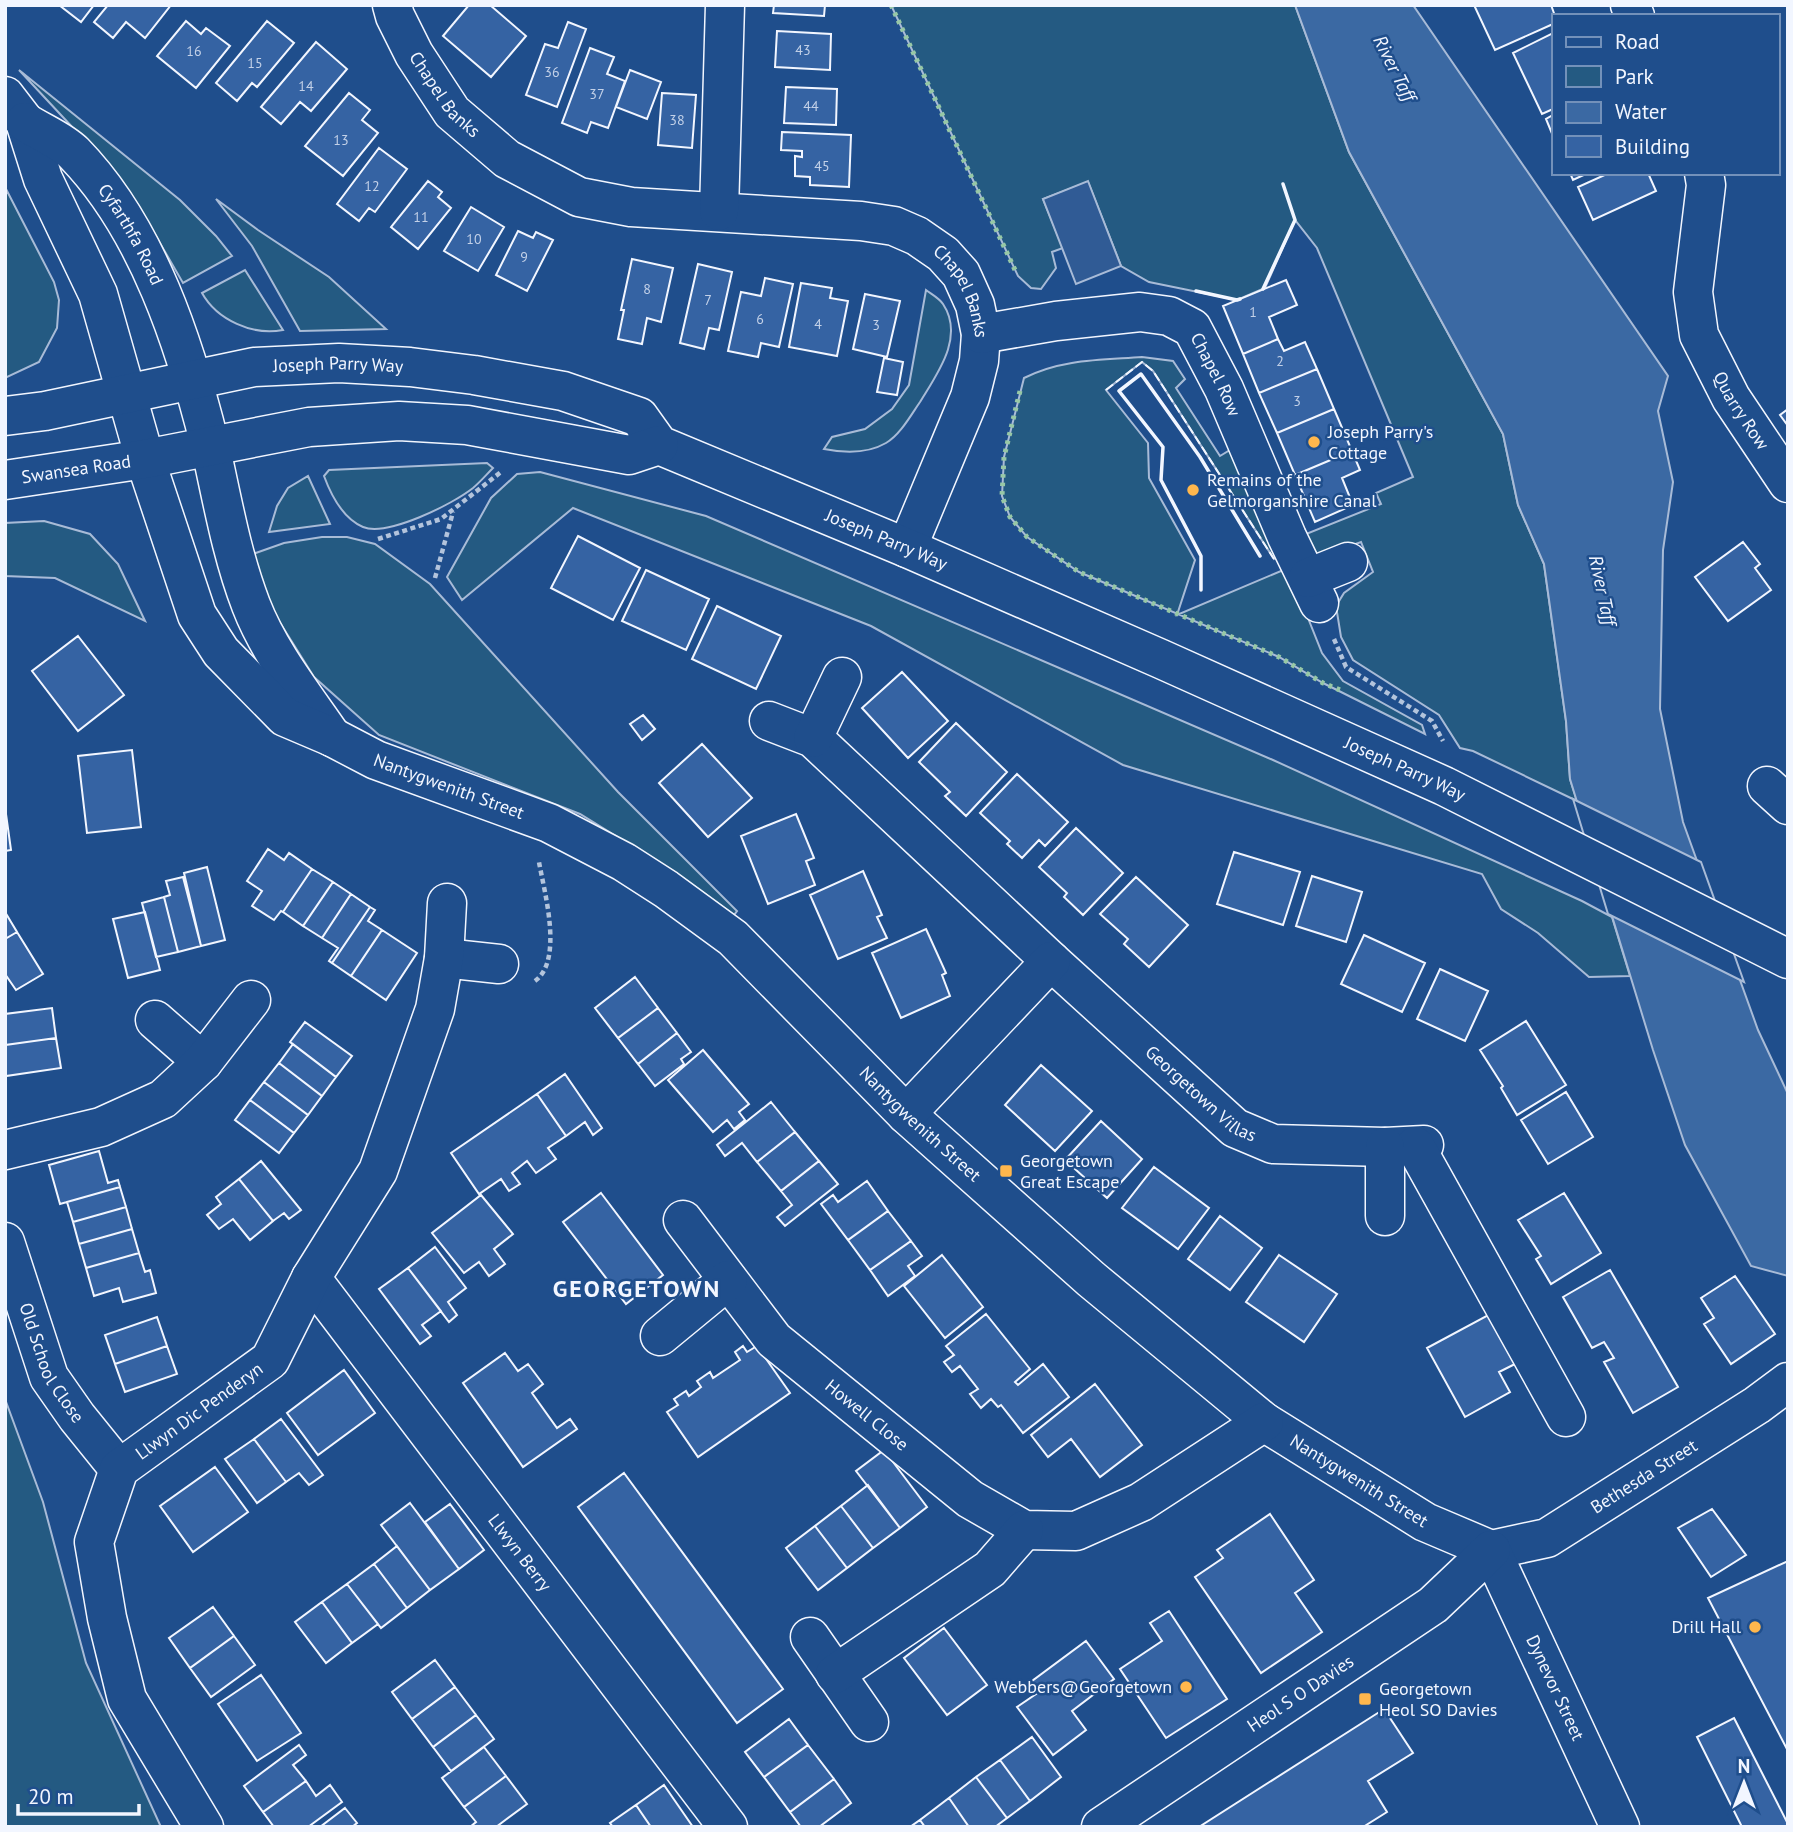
<svg xmlns="http://www.w3.org/2000/svg" width="1793" height="1832" viewBox="0 0 1793 1832" font-family="'PT Sans',sans-serif">
<style>
.green{fill:#245a82;stroke:#a8bbd7;stroke-width:2}
.parking{fill:#305b95;stroke:#a8bbd7;stroke-width:2}
.water{fill:#3b69a3;stroke:#a8bbd7;stroke-width:2}
.pier{fill:#1f4e8c;stroke:#a8bbd7;stroke-width:2}
.building{fill:#3563a3;stroke:#f2f6ff;stroke-width:2}
.lines{fill:none;stroke-linecap:round;stroke-linejoin:round}
.minor-casing{stroke:#f2f6ff;stroke-width:41}
.major-casing{stroke:#f2f6ff;stroke-width:41}
.path{stroke:#b3c4dc;stroke-width:4.5;stroke-dasharray:5 3.5;stroke-linecap:butt}
.minor{stroke:#1f4e8c;stroke-width:38}
.major{stroke:#1f4e8c;stroke-width:38}
.hedge{stroke:#97c8a6;stroke-width:5;stroke-dasharray:3.5 5;stroke-linecap:butt}
.fence{stroke:#f2f6ff;stroke-width:2;stroke-dasharray:9 3.5;stroke-linecap:butt}
.wall{stroke:#f2f6ff;stroke-width:3.5}
.poi-dot{fill:#ffb74d;stroke:#1f4e8c;stroke-width:2.5}
.labels{text-anchor:middle;stroke-width:5;stroke-linejoin:round;paint-order:stroke}
.number-label{font-size:14px;fill:#c3d1e8}
.street-label{font-size:18px;fill:#f2f6ff;stroke:#1f4e8c}
.poi-label{font-size:18px;fill:#f2f6ff;stroke:#1f4e8c;text-anchor:start}
.water-label{font-size:19px;font-style:italic;fill:#f2f6ff;stroke:#1f4e8c}
.district-label{font-size:24px;font-weight:bold;letter-spacing:2px;fill:#f2f6ff;stroke:#1f4e8c}
</style>
<rect width="100%" height="100%" fill="#1f4e8c"/>
<path class="green" d="M891 5H1295L1349 152 1503 434 1518 505 1544 564 1566 721 1570 779 1577 801 1473 751 1460 748 1439 715 1353 660 1341 637 1336 606 1344 593 1373 572 1361 542 1311 560 1301 536 1381 504 1376 493 1413 477 1317 248 1295 220 1265 288 1237 300 1149 282 1121 266 1088 182 1043 199 1063 248 1052 252 1056 268 1041 289 1031 288 1018 276Z
M19 70 180 200 216 236 232 256 183 283 138 205 88 144Z
M6 189 54 282 59 300 57 328 39 362 5 378Z
M216 199 258 230 329 277 386 329 300 331 252 246Z
M245 270 283 330C253 336 217 320 202 293Z
M926 290C931 294 939 298 943 304 965 337 937 374 920 402 911 415 900 435 886 443 867 454 844 453 824 449L832 437 865 429 892 409 909 385Z
M1142 357 1173 361 1185 379 1176 388 1220 456 1235 447 1282 555 1274 559 1153 371 1142 362 1106 390 1148 443 1149 478 1195 560 1177 615 1288 568 1322 653 1343 681 1422 725 1425 734 1323 683 1279 657 1079 572 1027 537 1010 517 1002 496 1004 457 1024 378C1061 359 1101 360 1142 357Z
M487 463 493 468C486 475 480 482 473 488 453 504 387 537 363 527 342 518 331 495 324 476L329 470Z
M540 472 706 516 1273 760 1582 901 1612 917 1630 976 1589 977 1538 933 1501 909 1482 874 1123 765 871 626 573 508 462 600 447 577 491 498 517 474Z
M308 476 330 524 269 532 277 506 288 488Z
M44 521 90 534 118 564 145 621 55 578 5 576V523Z
M322 537H347L375 544 430 584 618 792 737 911 734 915 679 875 580 814 379 735 314 677 267 602 253 554 284 543Z
M5 1399 43 1502 86 1663 161 1827H5Z"/>
<path class="parking" d="M1088 181 1121 266 1076 284 1043 199Z"/>
<path class="water" d="M1295 5H1413L1668 376 1658 411 1673 482 1663 550 1660 709 1683 822 1758 1030 1788 1094V1276L1751 1266 1685 1145 1653 1050 1570 779 1566 721 1544 564 1518 505 1503 434 1349 152Z"/>
<path class="pier" d="M1573 799 1701 862 1744 982 1608 914Z"/>
<path class="building" d="M59 5H94L81 22Z
M108 5H171L145 38 126 22 113 38 94 22Z
M469 5H490L526 36 491 77 443 36Z
M774 5H825L824 16 773 13Z
M1474 5H1551L1555 16H1553V24L1495 50Z
M186 21 201 34 206 28 230 46 196 88 157 56Z
M267 21 294 43 257 87 252 83 237 101 216 83Z
M568 22 586 29 557 107 526 95 545 44 558 48Z
M777 31 831 34 830 70 775 67Z
M1553 33V109L1542 114 1513 53Z
M316 42 347 69 311 111 300 102 281 124 261 107Z
M590 48 614 57 607 74 625 81 608 128 591 122 587 133 562 123Z
M630 70 661 82 647 119 616 107Z
M786 87 837 89 836 125 784 123Z
M349 93 370 110 362 120 378 133 343 176 305 146Z
M662 93 696 95 692 148 658 145Z
M1553 115V136L1546 119Z
M782 132 851 135 849 187 810 185V177L795 176V156L802 157V151L781 150Z
M379 148 407 169 375 212 369 208 359 221 337 204Z
M1570 173H1588L1573 180Z
M1609 173H1648L1656 191 1593 220 1578 187Z
M428 181 442 192 438 197 451 208 418 249 391 227Z
M471 207 504 227 478 271 444 251Z
M518 231 533 238 536 232 553 240 527 291 496 275Z
M632 259 673 268 661 322 647 318 642 344 618 339 624 310H621Z
M698 264 732 272 719 330 709 328 704 349 680 343Z
M765 278 793 284 779 347 761 343 758 357 728 351 741 292 761 296Z
M1286 280 1297 305 1269 317 1278 339 1243 354 1223 306Z
M801 283 832 288 830 298 848 301 837 356 789 347Z
M865 294 900 301 887 357 853 349Z
M1278 339 1284 351 1305 342 1317 369 1259 393 1243 354Z
M884 358 903 362 897 395 877 392Z
M1317 369 1334 409 1277 433 1259 393Z
M1334 409 1352 451 1295 475 1277 433Z
M1788 409V426L1780 415Z
M1352 451 1360 470 1342 478 1353 505 1315 522 1295 475Z
M578 536 640 568 613 620 551 588Z
M1743 542 1760 564 1755 568 1771 590 1728 621 1695 577Z
M646 570 709 599 686 650 622 621Z
M717 606 781 636 756 689 692 659Z
M78 636 124 695 78 731 32 671Z
M902 672 948 721 908 758 862 708Z
M643 715 655 729 642 740 630 724Z
M956 723 1007 772 966 816 945 796 950 792 919 762Z
M702 744 752 798 708 837 659 783Z
M132 750 141 827 87 833 78 756Z
M1017 774 1068 822 1045 846 1039 840 1022 858 1007 844 1010 841 980 813Z
M5 807 11 850 5 851Z
M796 814 814 858 806 861 815 885 768 904 741 836Z
M1076 828 1123 873 1083 915 1064 897 1067 893 1039 867Z
M268 849 284 860 289 853 312 869 283 912 281 911 274 920 252 906 262 891 247 881Z
M1234 852 1300 872 1283 925 1217 904Z
M207 867 225 940 201 946 184 873Z
M312 869 333 882 303 926 283 912Z
M863 871 882 915 877 917 887 938 838 959 810 895Z
M1312 876 1362 892 1346 942 1296 926Z
M183 877 201 946 178 952 164 897 170 895 166 881Z
M1136 877 1188 925 1149 967 1124 944 1128 939 1100 914Z
M333 882 351 894 322 938 303 926Z
M351 894 370 907 332 963 329 961 338 948 322 938Z
M164 897 178 952 156 957 142 903Z
M370 907 375 910 368 921 382 930 351 976 332 963Z
M5 912 17 932 5 939Z
M145 912 160 970 128 978 113 919Z
M926 929 946 973 942 975 950 996 901 1018 872 953Z
M382 930 417 953 386 1000 351 976Z
M17 932 43 974 16 990 5 974V939Z
M1364 935 1425 963 1402 1012 1341 984Z
M1440 969 1488 991 1465 1041 1417 1019Z
M635 977 658 1008 618 1038 595 1008Z
M52 1008 56 1038 5 1045V1014Z
M658 1008 677 1033 638 1064 618 1038Z
M1526 1021 1566 1085 1517 1115 1501 1088 1503 1086 1480 1050Z
M305 1022 352 1056 336 1077 290 1042Z
M677 1033 691 1052 681 1059 684 1064 655 1086 638 1064Z
M56 1038 61 1068 6 1076 5 1045Z
M293 1044 336 1077 322 1096 279 1063Z
M703 1050 749 1104 739 1112 745 1120 734 1129 727 1120 713 1132 668 1080Z
M279 1063 322 1096 308 1115 264 1082Z
M1041 1065 1092 1111 1055 1151 1005 1105Z
M565 1074 602 1128 593 1135 585 1122 566 1136 537 1094Z
M264 1082 308 1115 294 1133 250 1100Z
M1566 1092 1593 1137 1548 1164 1521 1120Z
M537 1094 566 1136 548 1148 556 1159 536 1173 527 1161 512 1173 520 1184 509 1191 501 1179 479 1194 451 1153Z
M250 1100 294 1133 279 1153 235 1120Z
M771 1102 795 1132 757 1162 742 1143 725 1156 717 1145Z
M1101 1121 1142 1159 1107 1198 1065 1160Z
M795 1132 819 1161 781 1191 757 1162Z
M99 1151 108 1183 118 1180 120 1187 60 1204 49 1165Z
M261 1161 301 1210 289 1219 284 1213 273 1221 239 1179Z
M819 1161 838 1184 785 1226 777 1217 792 1205 781 1191Z
M1154 1167 1209 1208 1178 1249 1122 1208Z
M239 1179 273 1221 250 1240 233 1219 219 1229 207 1215 221 1204 216 1197Z
M867 1181 888 1211 848 1240 821 1204 833 1195 838 1202Z
M120 1187 126 1207 73 1222 67 1202Z
M601 1193 663 1275 626 1304 563 1222Z
M1564 1193 1601 1253 1551 1284 1536 1259 1541 1256 1518 1220Z
M481 1195 513 1234 494 1249 505 1264 489 1276 479 1262 464 1273 432 1233Z
M126 1207 132 1229 79 1244 73 1222Z
M888 1211 911 1241 870 1270 848 1240Z
M1220 1216 1262 1248 1230 1290 1188 1259Z
M132 1229 139 1253 86 1268 79 1244Z
M911 1241 922 1256 908 1266 915 1276 888 1296 870 1270Z
M435 1247 466 1288 448 1302 457 1315 449 1322 408 1268Z
M139 1253 145 1272 150 1270 156 1293 123 1302 119 1288 94 1296 86 1268Z
M942 1255 983 1307 945 1338 904 1286Z
M1279 1255 1337 1294 1304 1342 1246 1302Z
M408 1268 441 1311 422 1325 431 1336 420 1344 379 1289Z
M1610 1270 1678 1387 1633 1413 1604 1362 1614 1358 1604 1342 1592 1348 1563 1297Z
M1735 1276 1775 1334 1731 1364 1704 1324 1714 1318 1701 1298Z
M1492 1313 1519 1362 1499 1372 1510 1392 1465 1417 1427 1348Z
M986 1314 1030 1369 1015 1382 1018 1385 1043 1364 1069 1397 1023 1433 1001 1405 998 1407 991 1399 981 1408 970 1394 978 1389 960 1366 952 1372 944 1362 954 1355 946 1346Z
M157 1317 167 1346 115 1364 105 1335Z
M167 1346 177 1374 125 1392 115 1364Z
M743 1346 747 1352 757 1346 790 1393 698 1457 667 1412 678 1405 674 1399 686 1391 689 1396 701 1387 697 1381 710 1372 713 1378 740 1360 735 1352Z
M505 1353 518 1371 528 1364 543 1384 532 1393 557 1428 570 1419 577 1429 523 1467 463 1383Z
M344 1370 375 1413 318 1455 287 1413Z
M1095 1384 1142 1445 1100 1477 1071 1439 1048 1457 1031 1435Z
M281 1419 323 1475 309 1485 299 1473 286 1482 254 1439Z
M254 1439 286 1482 257 1503 225 1459Z
M884 1450 927 1507 900 1528 856 1471Z
M215 1467 248 1512 193 1552 160 1506Z
M624 1473 783 1689 737 1723 578 1507Z
M868 1485 900 1528 873 1548 841 1506Z
M410 1503 459 1569 430 1590 381 1525Z
M450 1504 484 1550 459 1569 425 1522Z
M841 1506 873 1548 847 1568 815 1526Z
M1712 1509 1746 1555 1711 1577 1678 1528Z
M1270 1514 1314 1580 1295 1593 1322 1632 1261 1673 1195 1577 1223 1558 1217 1550Z
M815 1526 847 1568 818 1590 786 1548Z
M397 1546 430 1590 407 1608 374 1564Z
M1788 1561V1751L1708 1598Z
M374 1564 407 1608 381 1628 347 1584Z
M347 1584 378 1624 352 1643 322 1602Z
M322 1602 352 1643 326 1663 295 1622Z
M213 1607 234 1636 190 1668 169 1638Z
M1169 1611 1227 1699 1166 1738 1120 1669 1162 1641 1150 1623Z
M944 1628 987 1685 947 1715 904 1658Z
M234 1636 255 1665 211 1697 190 1668Z
M1086 1641 1114 1679 1072 1711 1086 1730 1053 1755 1017 1707 1036 1694 1028 1684Z
M435 1660 455 1687 412 1719 392 1692Z
M261 1675 301 1733 257 1761 218 1704Z
M455 1687 476 1715 433 1747 412 1719Z
M1384 1709 1413 1753 1368 1781 1387 1812 1363 1827H1199Z
M476 1715 494 1739 451 1771 433 1747Z
M1734 1718 1788 1824V1827H1742L1697 1737Z
M789 1719 808 1745 764 1777 745 1752Z
M1032 1737 1061 1777 1030 1801 1000 1760Z
M299 1745 306 1755 293 1765 306 1781 263 1812 244 1786Z
M808 1745 834 1779 790 1812 764 1777Z
M484 1747 506 1776 464 1807 442 1778Z
M1000 1760 1030 1801 1007 1818 976 1777Z
M506 1776 527 1804 496 1827H470L476 1822 464 1807Z
M976 1777 1007 1818 995 1827H969L949 1798Z
M834 1779 851 1803 819 1827H801L790 1812Z
M306 1781 316 1796 330 1785 342 1802 308 1827H274L263 1812Z
M664 1785 693 1827H651L636 1805Z
M949 1798 969 1827H925L920 1820Z
M636 1805 651 1827H613L610 1823Z
M345 1808 357 1823 352 1827H320Z
M920 1820 925 1827H910Z"/>
<g class="lines">
<g class="minor-casing">
<g id="minor">
<path id="s1" d="M392 5 395 16 414 54 452 112 507 159 579 197 631 207 861 221 894 226 917 236 943 254 961 274 975 305 981 334 979 361 970 397 907 548"/>
<path d="M1630 5 1635 16"/>
<path id="s2" d="M1704 173 1706 185 1693 292 1699 335 1731 398 1788 483"/>
<path d="M719 211 725 5"/>
<path id="s3" d="M981 334 1056 321 1140 312 1169 316 1192 328 1224 389 1287 537 1319 603"/>
<path d="M210 445C222 498 231 553 251 605 269 652 304 696 332 737"/>
<path id="s4" d="M145 459 197 615 221 652 285 717 332 737 376 760 549 823 624 862 666 889 733 938 906 1114 1091 1279 1264 1422 1425 1522 1491 1550"/>
<path d="M1308 578 1348 562"/>
<path id="s5" d="M769 721 813 738 1051 961 1235 1128 1273 1144 1385 1147 1424 1145"/>
<path d="M813 738 842 677"/>
<path d="M1767 786 1788 805"/>
<path d="M444 958 499 964"/>
<path d="M155 1020 203 1062"/>
<path d="M906 1114 1051 961"/>
<path d="M1415 1146 1566 1417"/>
<path d="M5 1150 101 1127 163 1099 203 1062 251 1000"/>
<path d="M1385 1216V1147"/>
<path id="s6" d="M683 1220 774 1340 970 1499 1024 1530 1076 1531 1141 1502 1264 1422"/>
<path id="s7" d="M5 1242 49 1377 77 1417 119 1469"/>
<path id="s8" d="M311 1278 728 1827"/>
<path d="M660 1336 728 1280"/>
<path id="s9" d="M1491 1550 1547 1538 1757 1405 1788 1382"/>
<path id="s10" d="M1491 1550 1620 1827"/>
<path d="M810 1637 869 1722"/>
<path d="M835 1674 990 1569 1024 1530"/>
<path id="s11" d="M204 1827 127 1699 107 1618 94 1542 119 1469 270 1360 311 1278 378 1171 435 1009 444 958 447 903"/>
<path id="s12" d="M1101 1827 1433 1605 1491 1550"/>
</g>
</g>
<g class="major-casing">
<g id="major">
<path d="M5 96 25 122 43 179 98 294 145 459"/>
<path id="s13" d="M25 122C40 132 61 140 74 153 148 229 185 345 210 445"/>
<path id="s14" d="M5 416 45 411 254 367 339 363 410 367 474 375 563 391 639 417 659 445 907 548 1161 659 1444 786 1788 959"/>
<path id="s15" d="M5 480 145 459 309 427 399 421 467 425 629 455 659 445"/>
</g>
</g>
<path class="path" d="M378 539 441 519 501 472
M435 578 453 512
M1334 639 1346 667 1432 721 1443 741
M535 981C564 960 544 891 539 862"/>
<use href="#minor" class="minor"/>
<use href="#major" class="major"/>
<path class="hedge" d="M891 5 1015 270
M1020 391 1004 457 1002 496 1010 517 1027 537 1079 572 1279 657 1323 683 1340 690"/>
<path class="fence" d="M1106 390 1142 362 1153 371 1274 559"/>
<path class="wall" d="M1263 289 1295 220 1283 184
M1196 291 1237 300 1240 299
M1201 590V556L1161 480 1163 447 1119 391 1141 374 1200 457 1260 556"/>
</g>
<g class="poi-dot">
<circle cx="1314" cy="442" r="7"/>
<circle cx="1193" cy="490" r="7"/>
<rect x="999" y="1164" width="14" height="14" rx="3.5"/>
<circle cx="1755" cy="1627" r="7"/>
<circle cx="1186" cy="1687" r="7"/>
<rect x="1358" y="1692" width="14" height="14" rx="3.5"/>
</g>
<g class="labels">
<g class="number-label">
<text x="803" y="55">43</text>
<text x="194" y="56">16</text>
<text x="255" y="68">15</text>
<text x="552" y="77">36</text>
<text x="306" y="91">14</text>
<text x="597" y="99">37</text>
<text x="811" y="111">44</text>
<text x="677" y="125">38</text>
<text x="341" y="145">13</text>
<text x="822" y="171">45</text>
<text x="372" y="191">12</text>
<text x="421" y="222">11</text>
<text x="474" y="244">10</text>
<text x="524" y="262">9</text>
<text x="647" y="294">8</text>
<text x="708" y="305">7</text>
<text x="1253" y="317">1</text>
<text x="760" y="324">6</text>
<text x="818" y="329">4</text>
<text x="876" y="330">3</text>
<text x="1280" y="366">2</text>
<text x="1297" y="406">3</text>
</g>
<g class="street-label">
<text dy="6" stroke="none"><textPath href="#s1" startOffset="105">Chapel Banks</textPath></text>
<text dy="6" stroke="none"><textPath href="#s13" startOffset="158">Cyfarthfa Road</textPath></text>
<text dy="6" stroke="none"><textPath href="#s1" startOffset="693">Chapel Banks</textPath></text>
<text dy="6" stroke="none"><textPath href="#s14" startOffset="338">Joseph Parry Way</textPath></text>
<text dy="6" stroke="none"><textPath href="#s3" startOffset="268">Chapel Row</textPath></text>
<text dy="6" stroke="none"><textPath href="#s2" startOffset="250">Quarry Row</textPath></text>
<text dy="6" stroke="none"><textPath href="#s15" startOffset="72">Swansea Road</textPath></text>
<text dy="6" stroke="none"><textPath href="#s14" startOffset="926">Joseph Parry Way</textPath></text>
<text dy="6" stroke="none"><textPath href="#s14" startOffset="1493">Joseph Parry Way</textPath></text>
<text dy="6" stroke="none"><textPath href="#s4" startOffset="478">Nantygwenith Street</textPath></text>
<text dy="6" stroke="none"><textPath href="#s5" startOffset="574">Georgetown Villas</textPath></text>
<text dy="6" stroke="none"><textPath href="#s4" startOffset="1066">Nantygwenith Street</textPath></text>
<text dy="6" stroke="none"><textPath href="#s7" startOffset="130">Old School Close</textPath></text>
<text dy="6" stroke="none"><textPath href="#s11" startOffset="486">Llwyn Dic Penderyn</textPath></text>
<text dy="6" stroke="none"><textPath href="#s6" startOffset="270">Howell Close</textPath></text>
<text dy="6" stroke="none"><textPath href="#s9" startOffset="172">Bethesda Street</textPath></text>
<text dy="6" stroke="none"><textPath href="#s4" startOffset="1633">Nantygwenith Street</textPath></text>
<text dy="6" stroke="none"><textPath href="#s8" startOffset="345">Llwyn Berry</textPath></text>
<text dy="6" stroke="none"><textPath href="#s10" startOffset="152">Dynevor Street</textPath></text>
<text dy="6" stroke="none"><textPath href="#s12" startOffset="240">Heol S O Davies</textPath></text>
</g>
<g class="poi-label">
<text x="1328" y="438">Joseph Parry's<tspan x="1328" dy="21">Cottage</tspan></text>
<text x="1207" y="486">Remains of the<tspan x="1207" dy="21">Gelmorganshire Canal</tspan></text>
<text x="1020" y="1167">Georgetown<tspan x="1020" dy="21">Great Escape</tspan></text>
<text x="1741" y="1633" text-anchor="end">Drill Hall</text>
<text x="1172" y="1693" text-anchor="end">Webbers@Georgetown</text>
<text x="1379" y="1695">Georgetown<tspan x="1379" dy="21">Heol SO Davies</tspan></text>
</g>
<g class="water-label">
<text transform="translate(1395 68) rotate(63)" y="7">River Taff</text>
<text transform="translate(1603 590) rotate(78)" y="7">River Taff</text>
</g>
<g class="district-label">
<text x="637" y="1297">GEORGETOWN</text>
</g>
</g>
<rect width="1793" height="1832" fill="none" stroke="#f2f6ff" stroke-width="14"/>
<rect x="1552" y="14" width="228" height="161" fill="#1f4e8c" stroke="#7391ba" stroke-width="2"/>
<rect x="1566" y="37" width="35" height="10" fill="#1f4e8c" stroke="#7391ba" stroke-width="2"/>
<text x="1615" y="49" font-size="21" fill="#f2f6ff">Road</text>
<rect x="1566" y="66" width="35" height="21" fill="#245a82" stroke="#7391ba" stroke-width="2"/>
<text x="1615" y="84" font-size="21" fill="#f2f6ff">Park</text>
<rect x="1566" y="102" width="35" height="21" fill="#3b69a3" stroke="#7391ba" stroke-width="2"/>
<text x="1615" y="119" font-size="21" fill="#f2f6ff">Water</text>
<rect x="1566" y="136" width="35" height="21" fill="#3563a3" stroke="#7391ba" stroke-width="2"/>
<text x="1615" y="154" font-size="21" fill="#f2f6ff">Building</text>
<g transform="translate(1744 1783)" stroke="#1f4e8c" stroke-width="5" paint-order="stroke">
<path d="M0-5L12 26L0 18L-12 26Z" fill="#f2f6ff"/>
<text y="-10" font-size="19" font-weight="bold" text-anchor="middle" fill="#f2f6ff">N</text>
</g>
<path d="M18 1804v10h121v-10" fill="none" stroke="#f2f6ff" stroke-width="3.5"/>
<text x="28" y="1804" font-size="21" fill="#f2f6ff" stroke="#1f4e8c" stroke-width="5" paint-order="stroke">20 m</text>
</svg>
